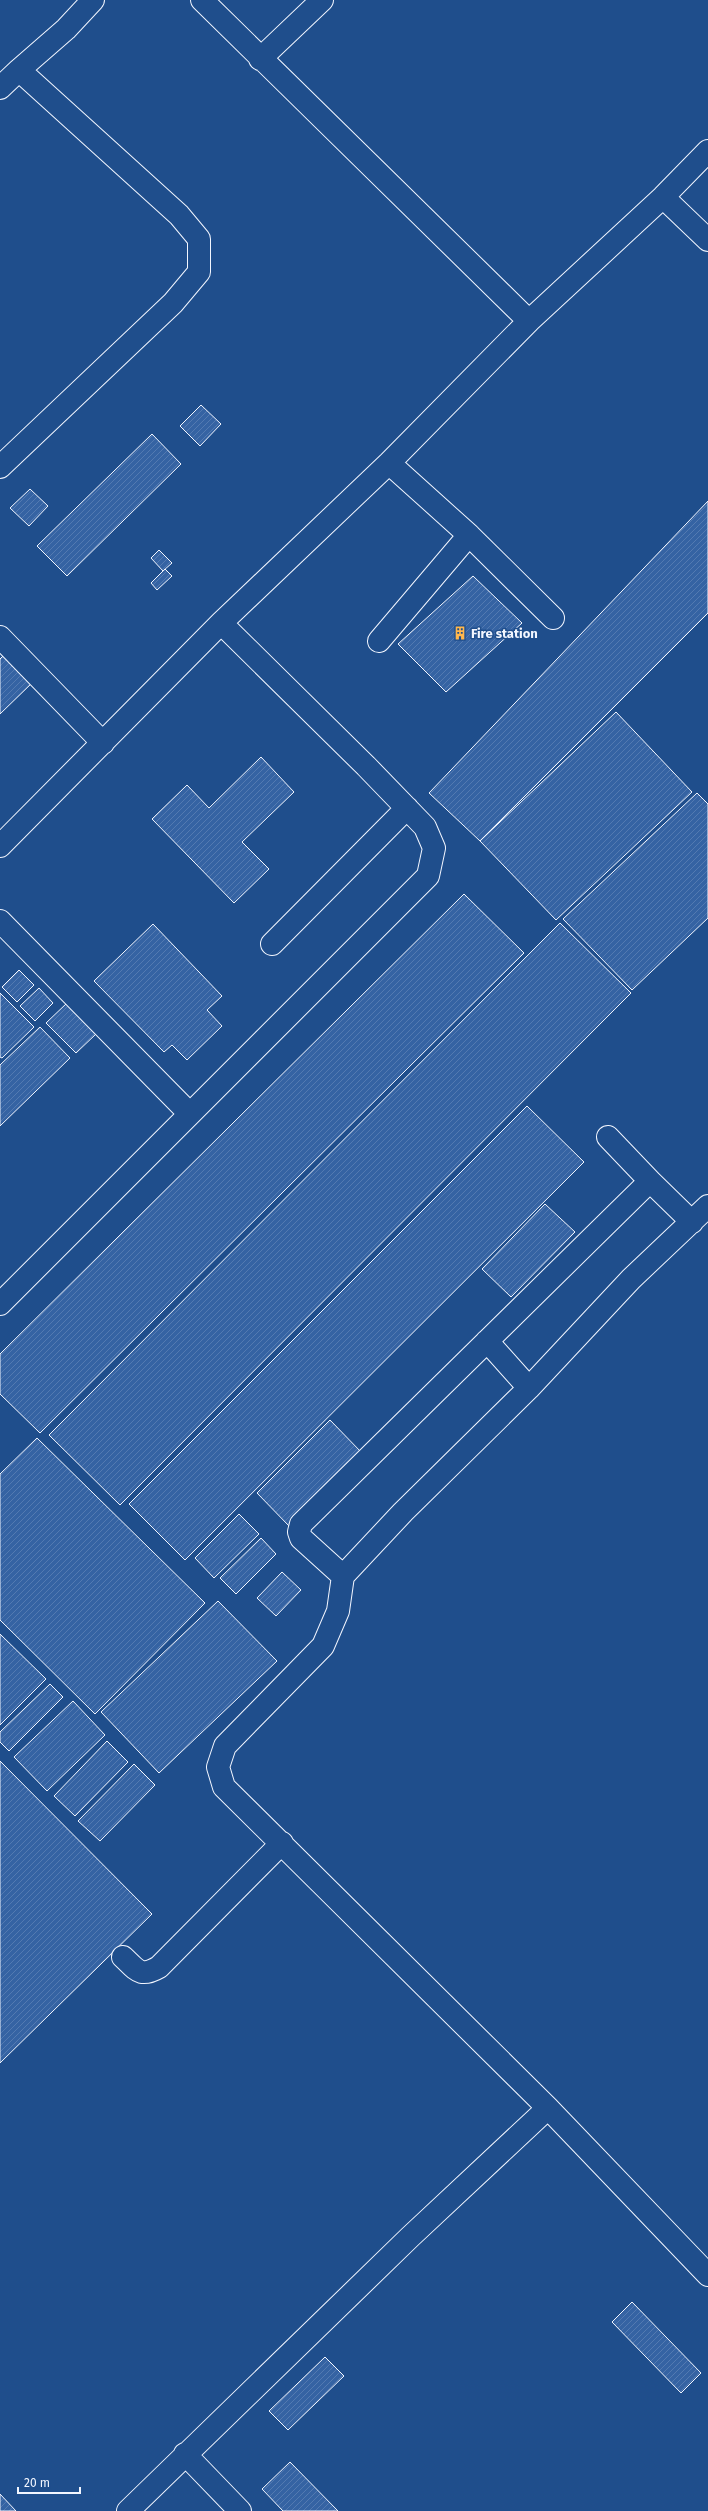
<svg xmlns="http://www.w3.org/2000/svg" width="708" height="2511" viewBox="0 0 708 2511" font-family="'Fira Sans',sans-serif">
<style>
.building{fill:url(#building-hatch);stroke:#f2f6ff}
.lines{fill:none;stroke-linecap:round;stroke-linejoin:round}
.minor-casing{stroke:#f2f6ff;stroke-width:24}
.minor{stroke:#1f4e8c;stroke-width:22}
.labels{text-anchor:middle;stroke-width:3;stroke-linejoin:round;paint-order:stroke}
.poi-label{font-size:13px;font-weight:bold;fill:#f2f6ff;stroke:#1f4e8c;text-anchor:start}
</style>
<defs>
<pattern id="building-hatch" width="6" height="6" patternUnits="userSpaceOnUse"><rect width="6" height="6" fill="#3563a3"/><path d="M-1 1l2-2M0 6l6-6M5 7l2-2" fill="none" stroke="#537ab1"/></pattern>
</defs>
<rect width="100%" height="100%" fill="#1f4e8c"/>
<path class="building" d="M201 405 221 424 200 446 180 426Z
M152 434 181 464 67 576 37 546Z
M30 489 48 506 29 526 10 508Z
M708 501V613L480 841 429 793Z
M159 550 172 563 163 571 151 558Z
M165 569 172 576 157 590 151 583Z
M473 576 522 623 446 692 398 644Z
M6 653 33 682 0 714V659Z
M616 712 692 792 556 920 480 841Z
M261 757 294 792 242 842 269 869 234 903 152 819 187 785 209 808Z
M697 793 708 804V918L632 990 563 919Z
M464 894 524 953 40 1433 0 1394V1354Z
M560 923 631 993 120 1505 49 1435Z
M153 924 222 996 207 1010 222 1026 187 1060 172 1045 164 1052 94 981Z
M19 970 34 985 17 1002 2 987Z
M39 988 53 1003 35 1021 20 1006Z
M0 993 34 1027 2 1058 0 1057Z
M67 1003 96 1034 76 1053 46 1023Z
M40 1027 70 1058 0 1126V1065Z
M527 1106 584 1162 185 1560 129 1504Z
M545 1204 575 1232 511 1297 482 1269Z
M330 1420 362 1453 289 1526 257 1493Z
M37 1438 205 1603 95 1714 0 1620V1474Z
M239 1514 259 1534 214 1578 195 1558Z
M261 1538 276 1554 236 1594 220 1578Z
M282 1572 301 1590 276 1616 257 1598Z
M218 1601 277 1661 159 1773 101 1712Z
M0 1634 46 1679 0 1725Z
M50 1684 63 1697 9 1751 0 1742V1732Z
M73 1701 105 1735 47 1791 14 1757Z
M107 1741 128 1762 75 1816 54 1796Z
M0 1761 152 1914 0 2063Z
M134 1764 155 1785 100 1841 78 1821Z
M632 2302 701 2373 681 2393 612 2322Z
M325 2357 344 2376 288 2430 269 2411Z
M290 2462 338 2511H283L262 2489Z
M0 2494 16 2511H0Z"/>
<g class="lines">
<g class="minor-casing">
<path id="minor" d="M202 0 529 321
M260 59 322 0
M0 88 19 70
M663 197 708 240
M389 463 469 535 553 618
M0 467 173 303 199 272V239L179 215 19 70 66 29 93 0
M0 637 103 743
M379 641 469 535
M0 846 221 623 389 463 529 321 663 197 708 151
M0 921 189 1113
M272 944 407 808
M608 1137 650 1181
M708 1206 631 1279 529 1388 403 1512 343 1576 338 1611 323 1646 225 1746 218 1767 224 1787 548 2108 708 2275
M0 1304 428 876 434 848 425 827 366 766 221 623
M487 1341 529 1388
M343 1576 301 1538 299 1532 301 1524 650 1181 692 1222
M123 1957C137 1970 140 1978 159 1967L282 1843
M185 2454 240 2511
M128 2511 410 2237 548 2108"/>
</g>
<use href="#minor" class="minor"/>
</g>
<defs>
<g id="building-bare" transform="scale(1.08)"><path d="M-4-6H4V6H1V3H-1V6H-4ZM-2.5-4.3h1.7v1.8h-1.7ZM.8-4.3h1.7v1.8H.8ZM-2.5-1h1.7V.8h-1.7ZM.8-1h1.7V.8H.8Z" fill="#ffb74d" stroke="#1f4e8c" stroke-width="2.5" paint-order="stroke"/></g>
</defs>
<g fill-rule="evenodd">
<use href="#building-bare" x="460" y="633"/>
</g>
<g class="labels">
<g class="poi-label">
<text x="471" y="638">Fire station</text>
</g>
</g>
<path d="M18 2487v6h62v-6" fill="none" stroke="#f2f6ff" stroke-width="2"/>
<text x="24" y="2487" font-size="12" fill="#f2f6ff" stroke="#1f4e8c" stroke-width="3" paint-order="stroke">20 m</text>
</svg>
